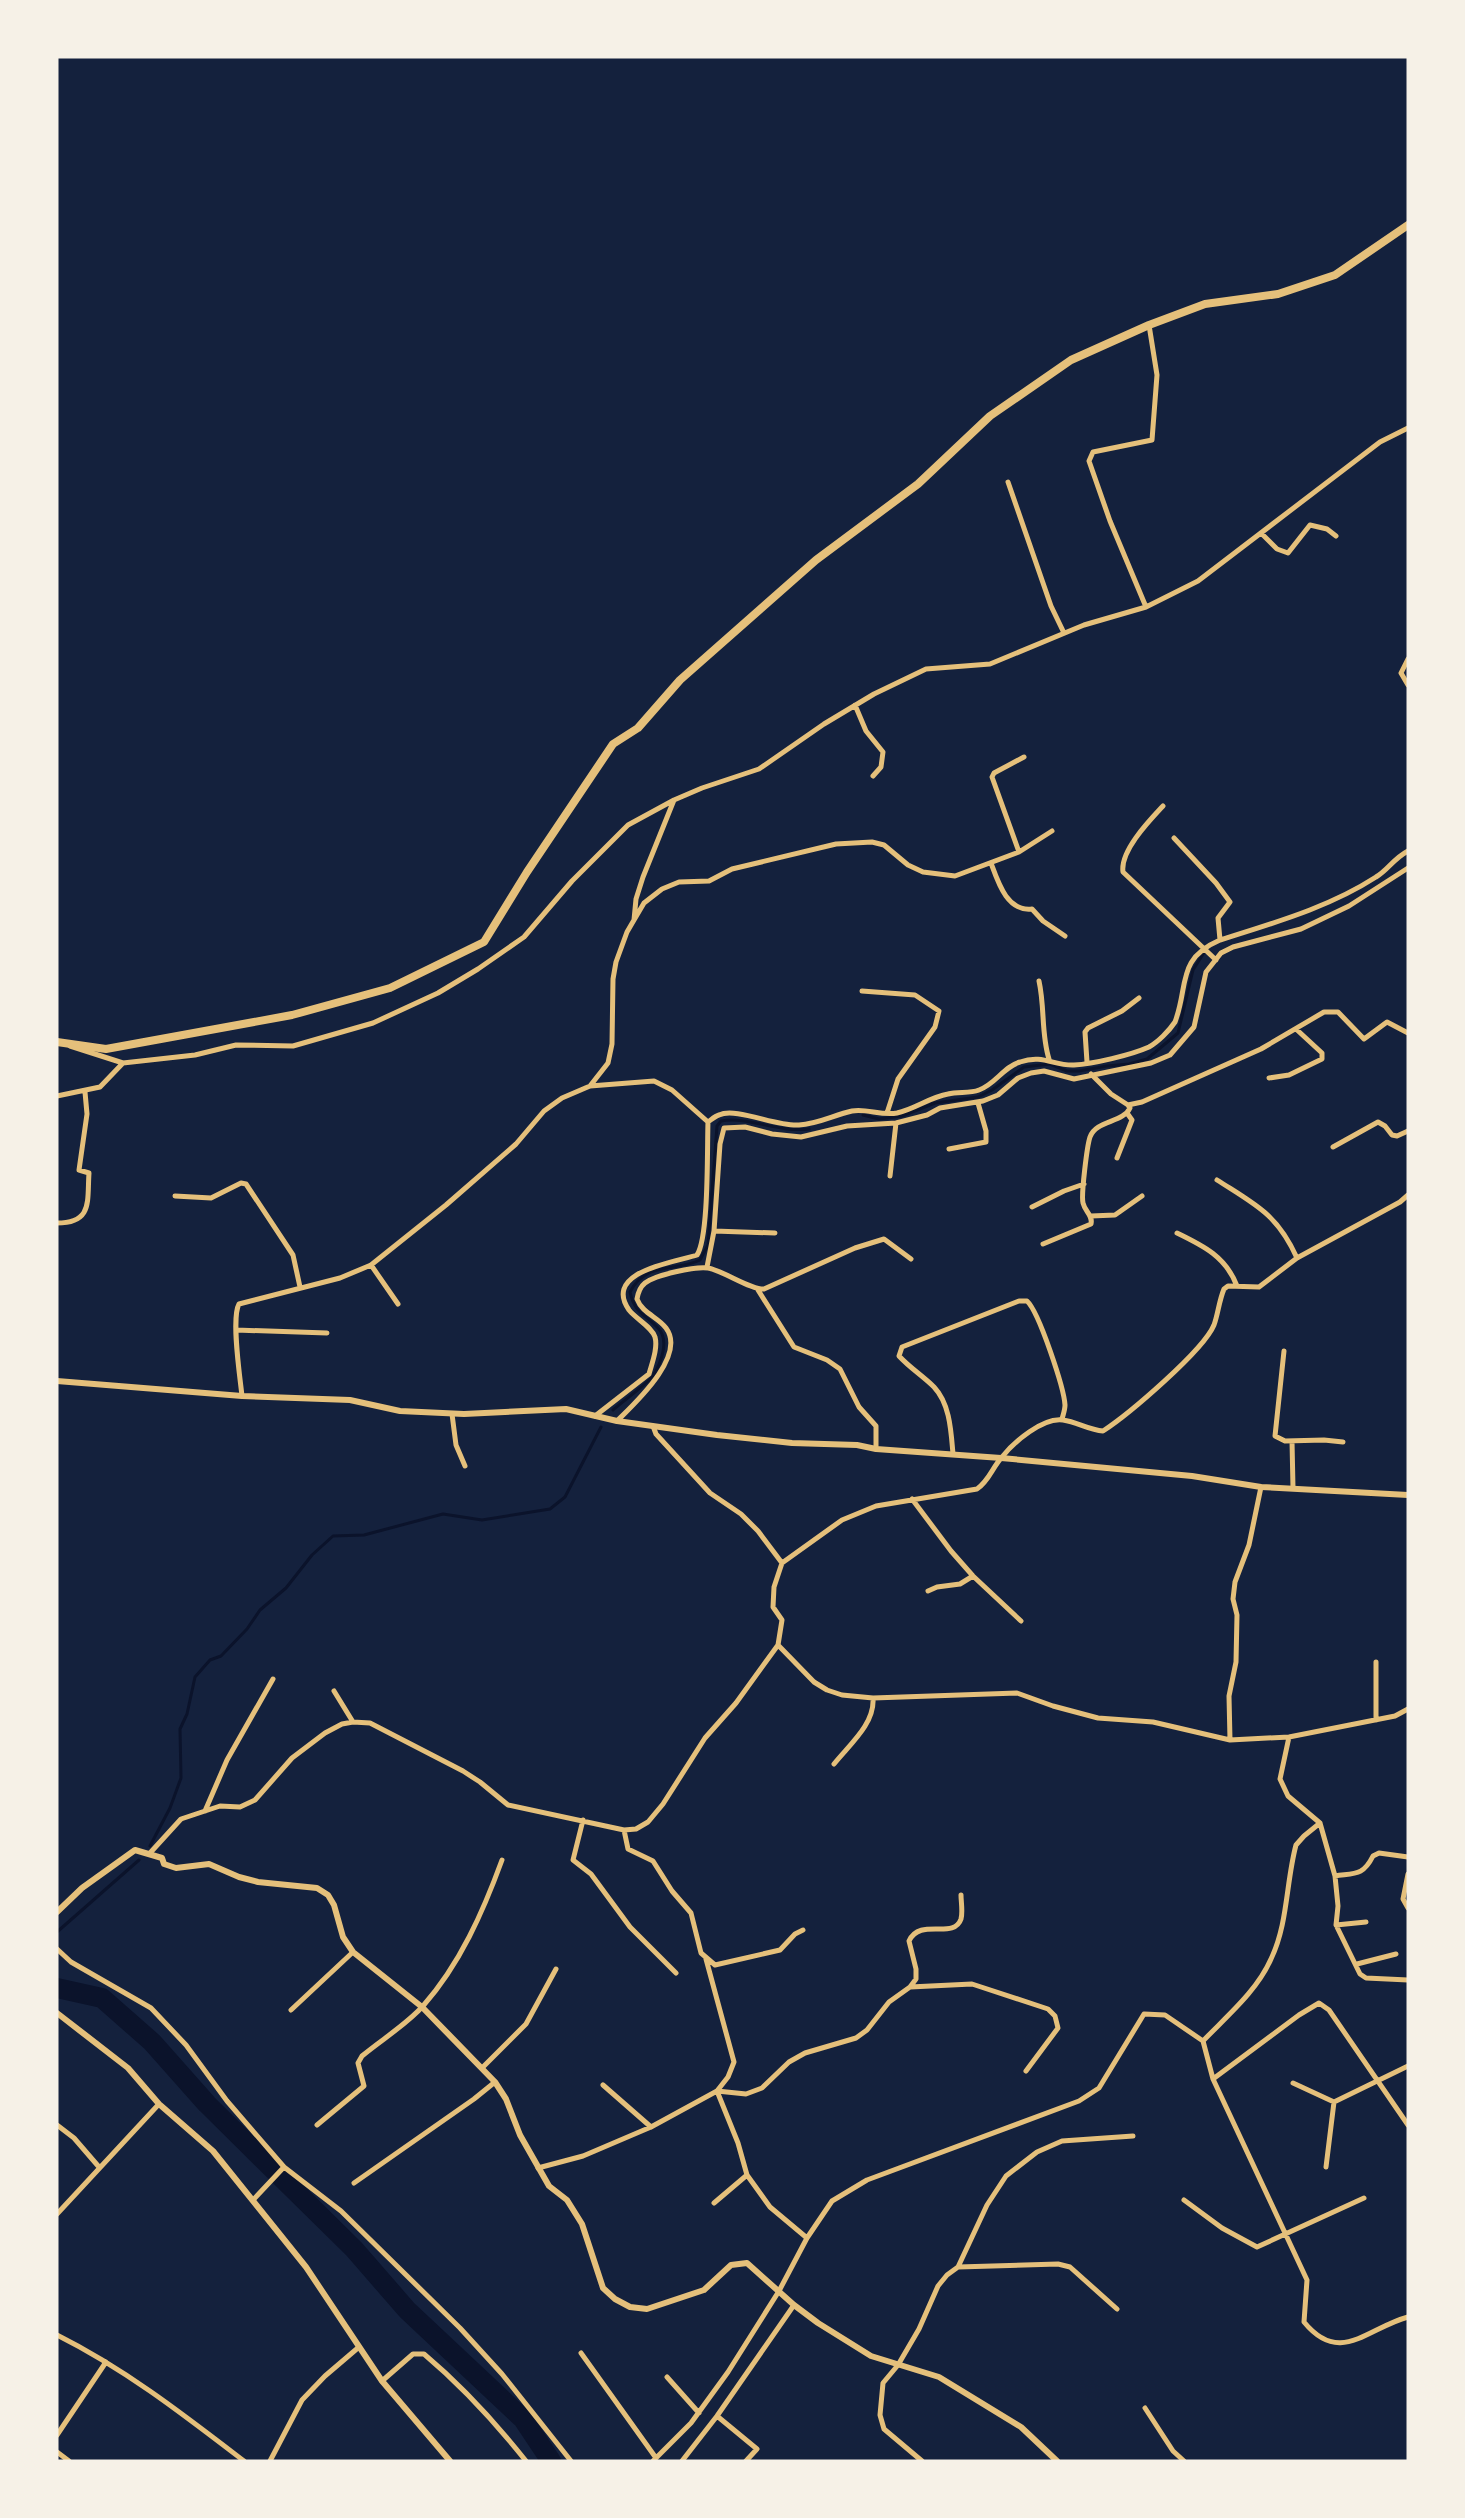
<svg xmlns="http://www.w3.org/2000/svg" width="1465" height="2518" viewBox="0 0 1465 2518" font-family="Georgia,serif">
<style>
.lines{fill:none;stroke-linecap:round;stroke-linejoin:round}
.stream{stroke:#0b132b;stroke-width:3}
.river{stroke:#0b132b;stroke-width:20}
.minor{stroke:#e5c07b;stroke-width:5}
.tertiary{stroke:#e5c07b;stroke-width:6}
.primary{stroke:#e5c07b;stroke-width:8}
</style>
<rect width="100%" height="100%" fill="#14213d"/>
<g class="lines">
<path class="stream" d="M863 1115 879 1119 902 1116 935 1103 978 1097 992 1090 1024 1067 1050 1064 1067 1071H1079L1107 1066 1129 1064 1147 1059 1178 1033 1193 970 1205 951
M613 1410C621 1403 649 1382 653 1376 661 1363 670 1340 658 1328 644 1313 635 1314 630 1292 646 1261 675 1272 700 1260L708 1245 717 1126 721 1121C749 1116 777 1133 809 1129
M150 1846 170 1808 181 1778 180 1729 187 1714 195 1677 210 1660 221 1656 247 1629 260 1610 286 1588 312 1555 333 1536 364 1535 443 1514 482 1520 550 1509 565 1497 601 1427
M57 1932 139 1860"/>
<path class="river" d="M57 1988 102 1998 152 2042 207 2104 354 2249 407 2310 523 2419 551 2461"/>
<path class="minor" d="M1008 482 1051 606 1064 633
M1261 533 1277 549 1288 553 1310 525 1327 529 1336 536
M1146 607 1110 521 1089 461 1093 452 1152 440 1157 375 1149 325
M1408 659 1401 673 1408 685
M855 705 866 731 883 752 881 767 873 776
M1163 806C1149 821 1120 851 1123 872L1216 960
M1019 852 992 777 994 773 1024 757
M991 863C998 882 1007 912 1032 909L1043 921 1065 936
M634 920 644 903 662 889 679 882 709 881 732 869 836 844 872 842 884 845 908 865 923 872 955 876 1019 852 1052 831
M1220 940C1273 923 1328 908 1376 877 1388 870 1393 859 1408 851
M1039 981C1045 1008 1041 1034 1049 1059
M862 991 915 995 939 1011 935 1027 898 1079 887 1113
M70 1046 123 1063 195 1055 236 1045 293 1046 373 1023 438 993 478 969 524 937 572 881 628 825 674 800 702 788 759 769 824 724 874 694 926 669 990 664 1084 625 1146 607 1198 581 1380 442 1408 428
M1087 1062 1085 1032 1088 1028 1122 1011 1139 998
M1091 1074 1111 1094 1128 1105 1142 1102 1261 1049 1324 1012H1338L1364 1039 1387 1022 1408 1033
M1269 1078 1289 1075 1322 1059V1053L1296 1029
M590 1086 608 1063 612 1044 613 979 616 962 627 932 634 920 636 899 643 877 674 800
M57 1096 100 1087 123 1063
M708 1122C711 1120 715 1116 719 1115 736 1107 777 1127 799 1125 818 1124 834 1115 852 1111 866 1108 881 1116 897 1113 915 1109 930 1097 948 1094 958 1091 969 1094 979 1090 996 1084 1003 1067 1020 1062 1043 1054 1054 1066 1074 1065 1093 1064 1131 1055 1149 1047 1158 1042 1169 1031 1175 1022 1189 985 1176 959 1220 940L1218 918 1230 902 1216 883 1174 838
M1333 1147 1378 1122 1385 1126 1392 1135 1397 1136 1408 1131
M949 1149 986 1142V1131L978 1103
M1117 1158 1132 1120 1127 1113
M890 1176 896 1123
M1217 1180C1256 1205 1277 1214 1297 1258
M175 1196 211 1198 241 1183 246 1184 293 1255 300 1287
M1032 1207 1064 1191 1084 1184
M1091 1216 1115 1215 1142 1196
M57 1223C93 1223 87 1201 89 1173L79 1170 87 1114 85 1092
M714 1231 775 1233
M1177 1233C1204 1246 1226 1257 1237 1286
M1043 1244 1091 1224C1093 1215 1085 1212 1083 1203 1081 1195 1087 1146 1090 1137 1096 1120 1123 1123 1130 1108L1128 1105
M371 1265 398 1304
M707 1267 714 1231 720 1144 724 1128 745 1127 772 1134 801 1137 847 1126 896 1123 927 1115 940 1108 983 1101 998 1095 1018 1078 1031 1073 1044 1071 1074 1079 1151 1063 1170 1055 1194 1027 1206 972 1221 953 1233 947 1301 929 1349 906 1408 868
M758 1290 794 1347 827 1360 840 1369 859 1407 876 1426V1449
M236 1330 327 1333
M1284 1351 1275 1436 1285 1441 1324 1440 1343 1442
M242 1396C240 1377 231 1318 239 1304L340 1278 371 1265 446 1205 516 1144 544 1111 562 1098 590 1086 654 1081 672 1090 708 1122C707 1149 709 1237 697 1255 676 1262 602 1271 629 1310 636 1319 652 1327 655 1337 658 1348 652 1363 649 1374L595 1416
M452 1414 456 1445 465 1466
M617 1421C634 1404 687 1356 666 1328 658 1317 642 1313 637 1299 638 1293 640 1287 645 1283 655 1275 696 1266 708 1268 724 1271 751 1290 764 1289L855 1248 884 1239 911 1259
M653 1426 656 1434 710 1493 741 1514 758 1531 782 1563
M1292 1441 1293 1488
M953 1454C951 1431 950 1404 934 1387 923 1376 910 1368 899 1356L902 1347 1019 1301H1027C1039 1312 1064 1388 1065 1405 1065 1410 1063 1415 1062 1419
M912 1499 951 1551 973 1576 1021 1621
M928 1591 937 1587 960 1584 973 1576
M778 1645 814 1682 827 1690 842 1695 873 1698 1017 1693 1053 1706 1098 1718 1153 1722 1230 1740 1289 1737 1395 1716 1408 1709
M1376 1662V1720
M334 1691 353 1722
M1289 1737 1280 1779 1288 1796 1320 1823 1335 1876 1338 1906 1336 1925 1360 1974 1366 1978 1408 1980
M1230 1740 1229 1696 1236 1662 1237 1615 1233 1599 1235 1582 1249 1545 1261 1487
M834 1764C849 1745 875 1724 873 1698
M205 1811 227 1760 273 1679
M583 1820 573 1860 591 1874 630 1927 676 1973
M624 1830 628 1849 653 1861 672 1891 691 1913 701 1953 715 1965 780 1950 795 1934 803 1930
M150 1853 181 1819 220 1806 240 1807 255 1800 292 1758 325 1733 342 1724 353 1722 370 1723 463 1771 480 1782 508 1805 624 1830 636 1829 648 1822 663 1804 705 1738 736 1703 778 1645 782 1620 773 1607 774 1587 782 1563 842 1520 876 1506 977 1489C989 1481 992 1468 1002 1457 1014 1442 1043 1417 1063 1420 1077 1422 1089 1430 1103 1431 1129 1414 1203 1351 1214 1325 1218 1314 1219 1301 1224 1289L1228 1286 1259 1287 1297 1258 1400 1202 1408 1195
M1408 1874 1403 1899 1408 1908
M1335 1876C1355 1873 1363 1876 1373 1856L1379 1853 1408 1857
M1336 1925 1366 1922
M57 1949 71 1962 151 2008 186 2045 227 2101 284 2167
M706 1959 734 2062 728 2077 717 2091 738 2143 747 2175 770 2207 807 2238
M1357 1964 1396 1954
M910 1987 972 1984 1048 2009 1055 2016 1058 2028 1026 2071
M291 2010 353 1952
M1203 2041C1227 2016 1257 1991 1271 1959 1288 1924 1286 1882 1296 1845L1304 1836 1320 1823
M482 2068 526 2024 556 1969
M1213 2079 1299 2015 1319 2003 1329 2010 1408 2125
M1293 2083 1334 2102
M603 2085 651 2127
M57 2125 74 2138 99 2167
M317 2125 364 2086 358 2063 362 2056C381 2040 406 2025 423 2006 460 1964 483 1912 502 1860
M1326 2167 1334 2102 1408 2066
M538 2168 583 2156 651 2127 717 2091 746 2094 762 2088 789 2062 805 2053 856 2038 867 2030 889 2002 910 1987 916 1979V1969L909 1941C920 1917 954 1940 961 1919 963 1912 961 1902 961 1895
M354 2183 474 2099 495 2082
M253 2200 284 2167 341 2211 460 2328 502 2374 571 2461
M1184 2200 1222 2228 1257 2247 1364 2198
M714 2203 747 2175
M57 2214 159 2104
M958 2267 987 2205 1006 2176 1037 2152 1062 2141 1133 2136
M57 2335C125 2369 184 2415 244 2461
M581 2353 656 2458
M667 2377 699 2413
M382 2381 413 2354H424C462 2386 495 2422 526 2461
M1145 2408 1173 2451 1184 2461
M717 2416 757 2449 746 2461
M57 2435 106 2362
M57 2452 69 2461
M270 2461 302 2400 325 2376 359 2347
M653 2461 691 2423 728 2372 779 2291 807 2238 832 2201 867 2180 1079 2101 1099 2088 1144 2014 1165 2015 1203 2041 1213 2079 1307 2280 1304 2322C1340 2366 1367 2328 1408 2317
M682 2461 717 2416 794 2305
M922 2461 884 2429 880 2415 883 2383 898 2365 919 2329 938 2286 947 2275 958 2267 1058 2264 1070 2267 1117 2309"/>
<path class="tertiary" d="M57 1381 242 1396 350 1400 400 1411 464 1414 566 1409 617 1421 717 1435 792 1443 857 1445 876 1449 1001 1458 1192 1476 1261 1487 1408 1495
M57 1912 82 1888 135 1850 162 1858 164 1864 176 1868 209 1864 239 1877 258 1882 317 1888 328 1895 334 1905 343 1937 353 1952 422 2007 495 2082 506 2099 520 2135 549 2186 567 2200 582 2224 603 2288 615 2299 630 2307 647 2309 704 2290 731 2265 747 2263 794 2305 818 2323 871 2356 939 2377 1021 2427 1057 2461
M57 2013 128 2068 159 2104 213 2151 306 2267 382 2381 450 2461"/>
<path class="primary" d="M57 1042 106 1049 292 1015 390 988 484 942 527 872 613 744 638 728 680 680 816 560 918 484 990 416 1071 360 1149 325 1205 304 1278 294 1335 275 1408 225"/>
</g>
<rect width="1465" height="2518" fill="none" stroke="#f6f1e7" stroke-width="117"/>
</svg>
